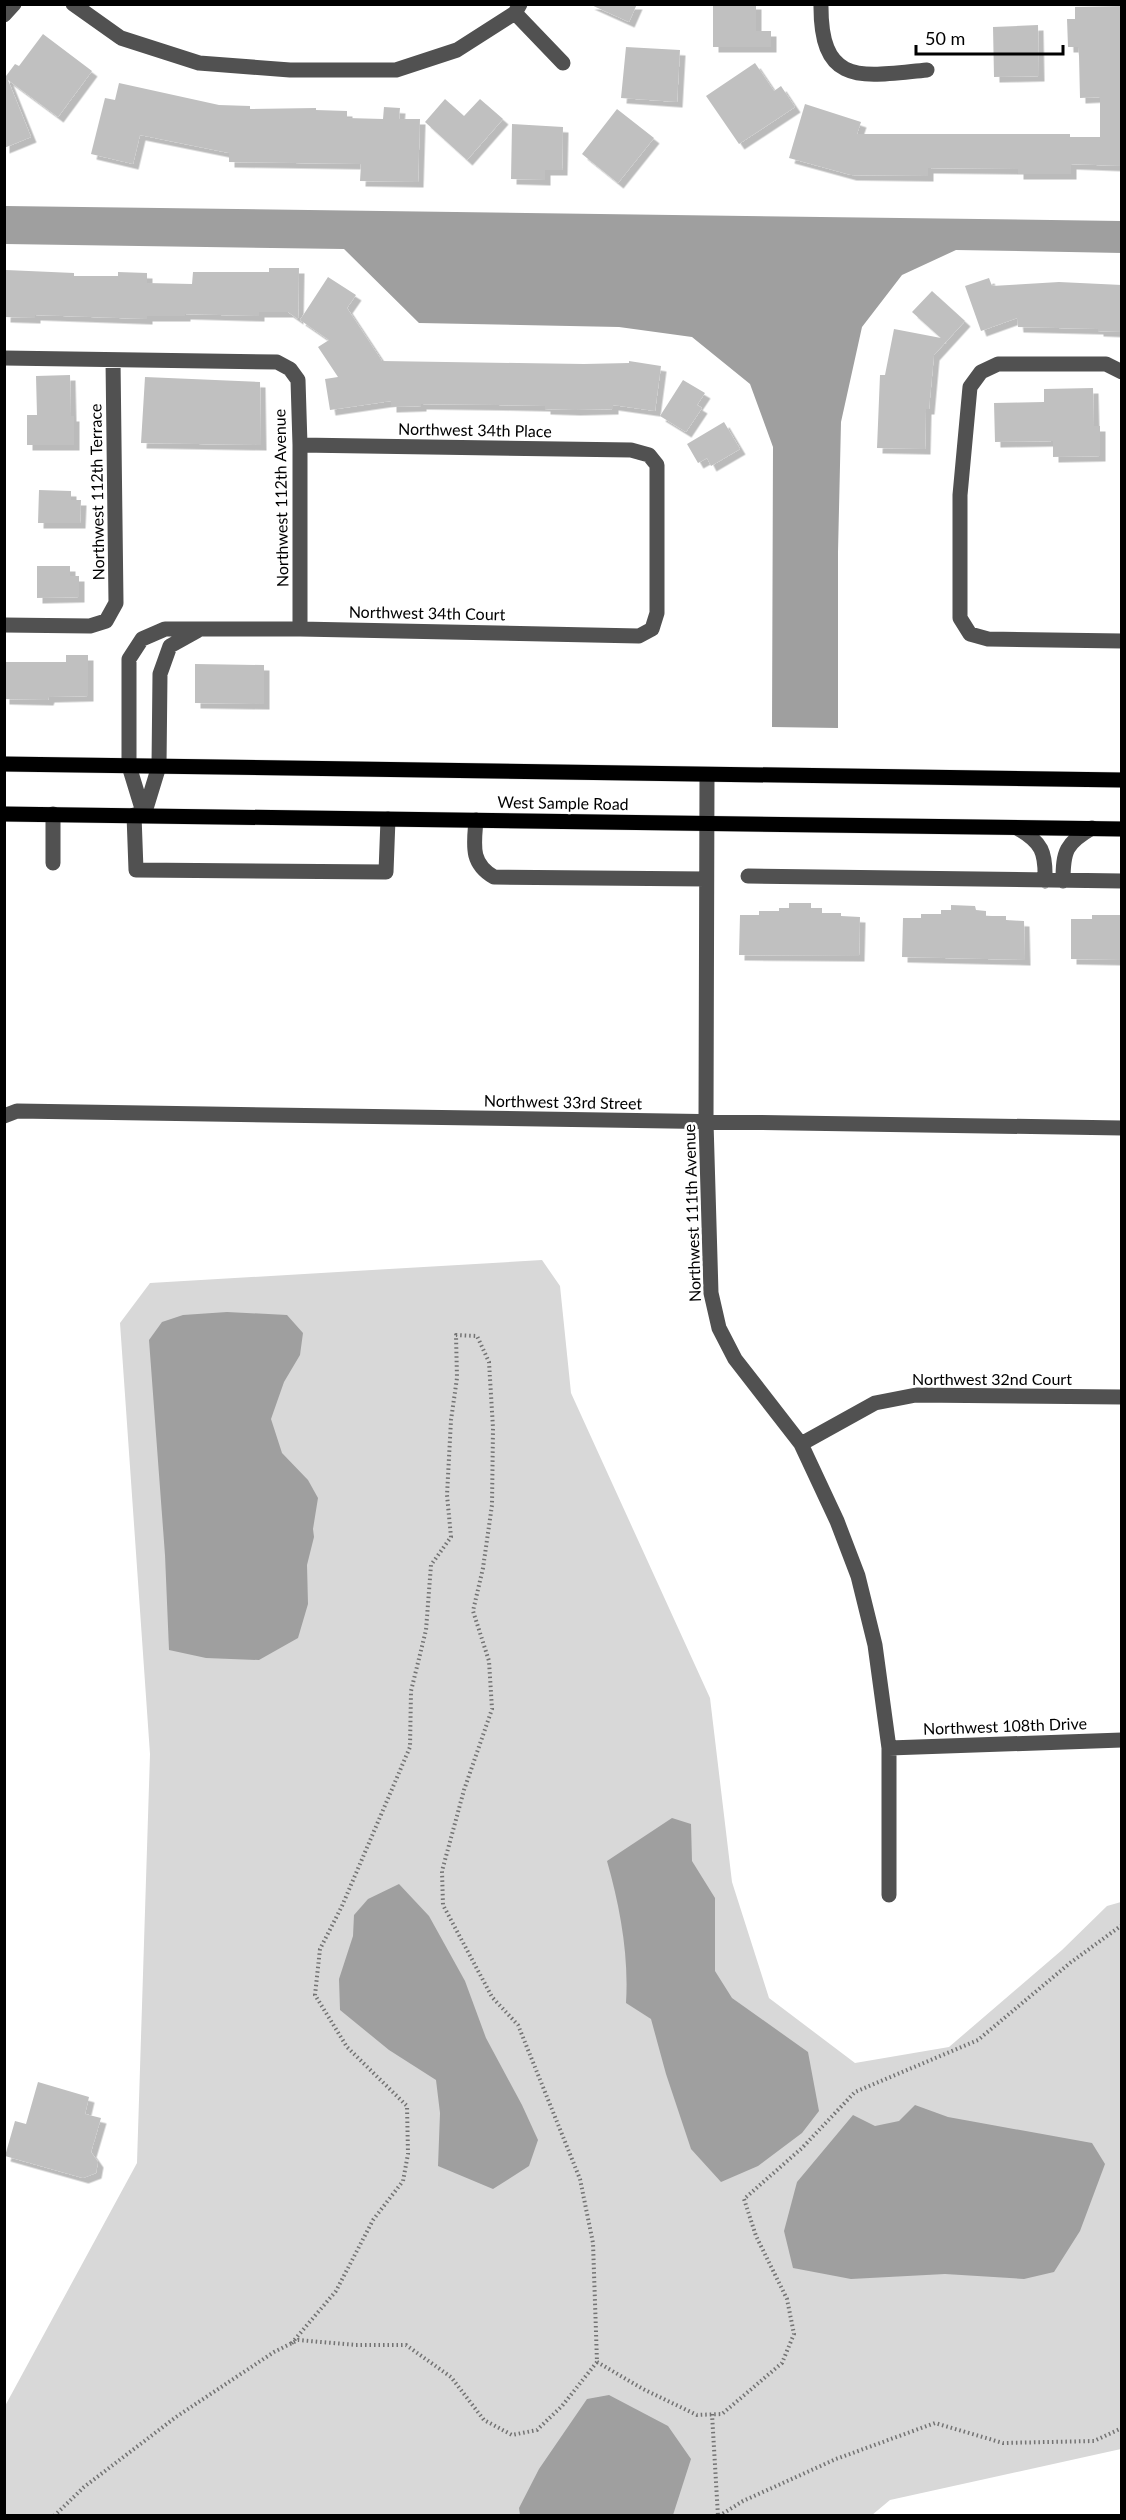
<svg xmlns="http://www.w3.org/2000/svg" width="1126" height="2520" viewBox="0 0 1126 2520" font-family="Lato,sans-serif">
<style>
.green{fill:#d8d8d8}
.water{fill:#9f9f9f}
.building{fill:#c0c0c0;filter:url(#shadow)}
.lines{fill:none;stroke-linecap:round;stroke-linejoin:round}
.major-casing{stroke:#dbdbdb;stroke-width:16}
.path{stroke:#737373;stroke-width:4;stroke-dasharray:1.5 3;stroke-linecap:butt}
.minor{stroke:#515151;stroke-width:15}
.major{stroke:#000;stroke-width:15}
.labels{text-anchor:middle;stroke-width:5;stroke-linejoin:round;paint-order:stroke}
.street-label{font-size:16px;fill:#000;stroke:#fff}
</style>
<defs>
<filter id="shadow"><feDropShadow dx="5.5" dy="5.5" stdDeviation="0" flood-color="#0004"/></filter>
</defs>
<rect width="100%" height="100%" fill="#fff"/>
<path class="green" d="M542 1260 560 1286 571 1393 710 1698 732 1882 769 1998 855 2063 949 2047 1062 1950 1107 1906 1121 1902V2449L890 2500 872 2515 5 2516V2406L137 2163 150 1754 120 1323 150 1283Z"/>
<path class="water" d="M5 206 1121 221 1122 253 956 250 902 275 862 327 841 422 838 552V728L772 727 773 447 750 384 692 337 619 327 419 323 344 249 5 244Z
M227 1312 287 1315 303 1333 300 1355 284 1382 271 1419 282 1453 308 1480 318 1498 313 1529 314 1537 307 1565 308 1604 298 1638 259 1660 206 1658 169 1650 165 1555 149 1340 162 1322 183 1315Z
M672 1818 691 1824 692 1861 715 1898V1971L732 1998 808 2052 819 2111 802 2133 758 2166 721 2182 691 2149 666 2074 651 2019 626 2003C629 1955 620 1907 607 1861Z
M399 1884 429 1916 465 1981 486 2038 522 2105 538 2140 529 2166 493 2189 438 2166 440 2113 436 2080 389 2050 340 2010 339 1979 353 1936 354 1915 368 1899Z
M915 2105 948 2117 1092 2143 1105 2164 1080 2231 1054 2272 1024 2279 945 2274 851 2279 793 2268 784 2231 797 2182 853 2115 875 2126 899 2121Z
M609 2395 668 2426 691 2459 673 2515H520L519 2508 539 2469 587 2399Z"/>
<path class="building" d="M589 4H637L629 22Z
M713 4H756V31H771V47H713Z
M1122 6V166L1071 164V174H1018V169L928 168V176L851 175 789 158 805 104 861 122 857 134H1070V137H1100V97L1080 98 1079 56 1078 47H1068L1067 19H1075V7Z
M1038 25 1039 76 994 77 993 27Z
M43 34 92 71 58 117 8 80 31 137 4 148V74L6 76 15 64 19 66Z
M626 47 680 50 677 102 621 98Z
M755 63 774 91 781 86 795 107 739 144 706 96Z
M119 83 219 105 250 106V109L316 108V110L347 111V118L383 119 384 107 400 108 399 119H420L418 182 360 181 361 164 229 162V153L140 135 133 164 91 154 105 98 115 100Z
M445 99 464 116 480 99 503 119 467 160 425 122Z
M617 109 654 138 618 183 582 154Z
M512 124 563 127 562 170H545V180L511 179Z
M269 268H299L298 319 288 312H259V316L185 314V316H147V319L35 315V318L5 317 6 270 74 273V276H118V272L147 273V283L192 284 193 272H269Z
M328 277 356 295 347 308 382 361 584 364 629 363V361L661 366 655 411 613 405V409L575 410 545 409V406L498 405 421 404V406L391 407V401L330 410 325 379 338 377 318 347 329 340 300 320Z
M989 278 992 286 1059 282 1122 285V332L1098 331V329L1018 327 1017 318 981 331 965 286Z
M932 291 965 321 934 355 929 409H926L925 449 877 448 880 375H885L894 329 941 338 912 312Z
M70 375 71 416H74V445H27V415H37L36 376Z
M145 377 260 382 261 445 141 443Z
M683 380 705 393 697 405 702 408 686 432 660 416Z
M1093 388 1094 426H1100V456L1053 457V441L995 442 994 403 1044 402V389Z
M724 422 740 449 711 466 707 458 698 463 687 444Z
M39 490 71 491V500H81L80 523H38Z
M37 566H70V576H79V597L37 598Z
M66 655H88V696L49 697 48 700 4 699V662H66Z
M195 664 264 665V704L195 703Z
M789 903H811V908H822V913H841V916L860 917 859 956 739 955 740 915H759V911H779V908H789Z
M951 905 975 906 976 910 986 911V916H1006V920L1024 921 1025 960 902 957 903 918H921V914H941V910H951Z
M1092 915H1122V960L1071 959V919H1092Z
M38 2082 89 2097 85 2114 101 2118 91 2152 98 2162 96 2173 83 2178 5 2156 15 2121 26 2124Z"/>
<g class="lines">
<g class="major-casing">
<path id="major" d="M4 764 1122 780
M4 814 1122 829"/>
</g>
<path class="path" d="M597 2362 643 2389 697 2415 722 2414 782 2363 794 2334 787 2299 756 2236 744 2199 802 2148 855 2092 978 2040 1070 1963 1122 1925
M712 2414 718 2516
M54 2516 84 2487 176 2417 274 2352 298 2340 356 2345H406L451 2377 484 2420 512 2435 537 2430 562 2406 597 2362 593 2243 580 2179 518 2025 492 1997 443 1905 442 1871 464 1790 492 1709 489 1661 473 1611 483 1568 492 1505 493 1428 489 1362 477 1336 456 1335 457 1378 451 1420 447 1495 451 1537 431 1565 426 1630 411 1691 410 1747 342 1906 320 1949 315 1995 347 2047 407 2106 408 2154 403 2181 373 2220 336 2291 291 2344
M719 2516 743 2501 836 2459 935 2423 1003 2443 1094 2441 1122 2428"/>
<path class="minor" d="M73 4 121 38 199 63 290 70H396L457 50 515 13 520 4
M821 4C820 88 863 76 927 70
M515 13 563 63
M4 15 14 4
M4 358 277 362 290 369 298 380 300 445V629
M1122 372 1106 364H998L981 372 970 387 960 495V618L970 634 988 639 1122 641
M4 625 90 626 106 621 116 603 113 360
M707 775 706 1122 711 1293 719 1328 735 1359 801 1444 837 1521 858 1576 875 1645 889 1748V1895
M53 814V863
M134 815 136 870 386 872 388 819
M144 815 129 766V659L142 639 165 629H300L639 636 652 629 657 613V465L649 455 631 450 300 445
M144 815 159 766 160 674 170 646 197 631
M476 820C474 845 470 863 494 877L706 879
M1017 828C1042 842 1046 852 1045 881
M748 876 1122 881
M1063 881C1063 851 1066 843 1092 828
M4 1116 17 1111 1122 1128
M801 1444 875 1403 916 1395 1122 1397
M889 1748 1122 1740"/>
<use href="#major" class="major"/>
</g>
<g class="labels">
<g class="street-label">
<text transform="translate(475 430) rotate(1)" y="6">Northwest 34th Place</text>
<text transform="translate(97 492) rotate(-91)" y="6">Northwest 112th Terrace</text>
<text transform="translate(281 498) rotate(-91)" y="6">Northwest 112th Avenue</text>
<text transform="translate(427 613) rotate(1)" y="6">Northwest 34th Court</text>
<text transform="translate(563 803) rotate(1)" y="6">West Sample Road</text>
<text transform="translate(563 1102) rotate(1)" y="6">Northwest 33rd Street</text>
<text transform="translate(692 1213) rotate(-92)" y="6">Northwest 111th Avenue</text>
<text x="992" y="1385">Northwest 32nd Court</text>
<text transform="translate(1005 1726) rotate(-2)" y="6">Northwest 108th Drive</text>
</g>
</g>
<rect width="1126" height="2520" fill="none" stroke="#000000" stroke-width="12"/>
<path d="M916 45v9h147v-9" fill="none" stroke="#000000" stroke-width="3"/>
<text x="925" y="45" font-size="18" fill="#000000" stroke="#ffffff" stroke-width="4.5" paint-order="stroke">50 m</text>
</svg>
